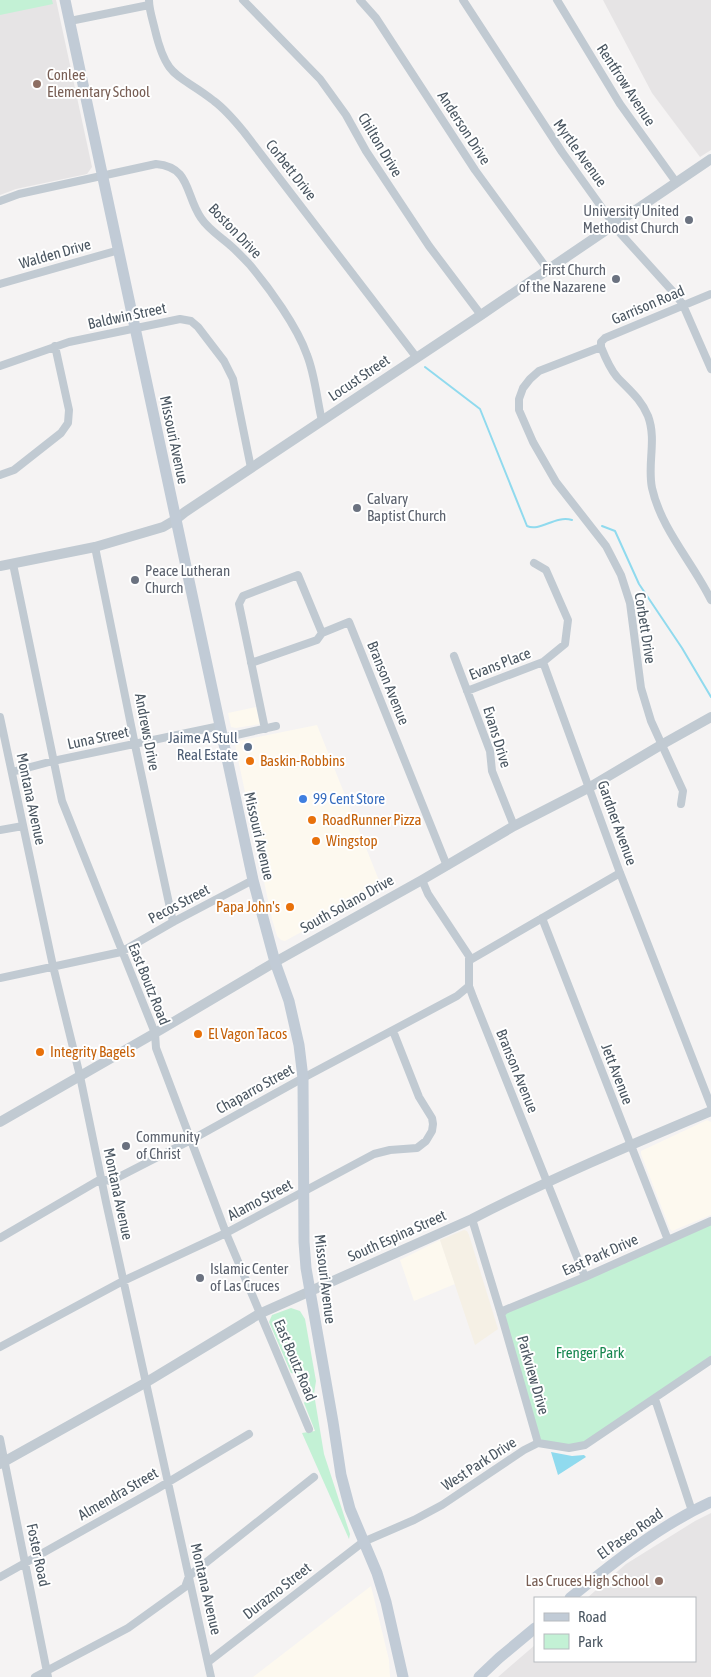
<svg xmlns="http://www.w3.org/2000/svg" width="711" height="1677" viewBox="0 0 711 1677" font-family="'Asap Condensed',sans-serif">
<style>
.commercial{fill:#fdf9ef}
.education{fill:#e6e4e5}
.green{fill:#c3f1d5}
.sand{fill:#f5f0e5}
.water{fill:#90daee}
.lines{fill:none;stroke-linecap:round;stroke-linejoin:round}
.stream{stroke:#90daee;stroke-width:2}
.minor{stroke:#c1cad2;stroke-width:8}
.tertiary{stroke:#c1cad2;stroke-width:10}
.secondary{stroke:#c1cbd6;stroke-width:11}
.education-dot{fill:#8d6e63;stroke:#fff;stroke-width:2}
.worship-dot{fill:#6b7280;stroke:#fff;stroke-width:2}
.service-dot{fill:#5c6f8a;stroke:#fff;stroke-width:2}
.food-dot{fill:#e8710a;stroke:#fff;stroke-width:2}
.shop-dot{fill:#3f7fe0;stroke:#fff;stroke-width:2}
.labels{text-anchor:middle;stroke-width:4;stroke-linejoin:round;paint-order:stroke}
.education-label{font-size:15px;fill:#785e54;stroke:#fff;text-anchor:start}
.street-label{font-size:15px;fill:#4a5661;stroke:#fff}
.worship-label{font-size:15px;fill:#5b616d;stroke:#fff;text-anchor:start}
.service-label{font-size:15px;fill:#4e5e75;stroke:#fff;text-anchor:end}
.food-label{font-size:15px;fill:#c56008;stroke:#fff;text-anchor:start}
.shop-label{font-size:15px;fill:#366cbe;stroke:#fff;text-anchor:start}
.park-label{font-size:15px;fill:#17864f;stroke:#fff}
</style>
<rect width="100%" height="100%" fill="#f5f3f3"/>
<path class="commercial" d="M256 707 260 724 236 728 231 727 228 713Z
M317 725 382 888 285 941 281 940 277 936 272 919 235 745 238 741Z
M707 1120 711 1122V1215L672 1231 670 1229 641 1154V1151Z
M440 1240 455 1284 414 1301 400 1260Z
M371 1586 389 1660 390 1677H253Z"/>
<path class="education" d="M0 0H56L92 167 87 174 16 189 0 195Z
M603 0H711V150L700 157 652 93Z
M711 1513V1677H498L535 1645V1661H695V1598H587L626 1564 695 1521Z"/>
<path class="green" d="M0 0H52L53 4 0 15Z
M711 1220V1359L585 1445 538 1443 501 1314Z
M291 1308 300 1311 305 1319 316 1381 314 1394 324 1454 350 1534 349 1539 302 1433 315 1431 304 1403C315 1388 313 1374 291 1373L269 1322 272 1315Z"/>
<path class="sand" d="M464 1230 467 1231 469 1235 498 1329 475 1345 440 1240Z"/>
<path class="water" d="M551 1452 572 1456 584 1455 586 1457 558 1475Z"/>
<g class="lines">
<path class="stream" d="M425 367 480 409 527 526C540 532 555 515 572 520
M602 526 615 531 639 584 682 648 711 697"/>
<path class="minor" d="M149 0C149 10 153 21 155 30 167 81 179 73 214 101 226 110 235 121 244 132L417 358
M243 0 320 79 346 115 366 151 429 246 481 315
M360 0 376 18 475 170 548 270
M463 0 562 152 620 233 676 295 683 305 711 369
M557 0 620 104 676 182
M70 21 149 5
M0 201 19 194 156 164C191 167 185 195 201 218 209 230 221 237 231 246 238 252 244 259 250 265 269 288 297 326 307 355 315 375 317 400 322 421
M0 284 119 250
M601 347 539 371 530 379 523 388 519 399V410L533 442 556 482 606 546 621 575 630 603 641 688 651 721 683 791 681 804
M601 347C605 357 610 369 617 377 629 390 641 399 648 416 657 440 647 464 652 488 661 529 693 563 711 600
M601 347V342L605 338 711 294
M0 366 69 342 180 319 191 321 198 327 224 361 233 379 251 468
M0 475 14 470 61 433 68 423 69 410 55 346
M95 547 135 745 173 922
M534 563 546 570 568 620 565 644 543 662 620 873 711 1106
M13 564 62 801 155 1033 156 1048 226 1233 309 1429
M454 656 490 751 492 771 514 826
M251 663 317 640 322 633
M467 691 543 662
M0 717 53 966 80 1076 106 1202 211 1677
M265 729 239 604 243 596 298 575 322 633 349 622 447 866
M223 738 276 726
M12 772 53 761 220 726
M0 830 23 826
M422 880 428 894 469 956V986L473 997 585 1277
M542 918 668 1240
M470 960 620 873
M0 978 121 952 173 922 253 880
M472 1219 501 1314 538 1443
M0 1238 101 1179 111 1181 191 1140 303 1078 457 996 469 986
M501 1314 505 1310 585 1277 711 1221
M0 1347 123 1281 226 1233 374 1154 390 1150 417 1148 426 1141 432 1131 433 1124 432 1118 419 1097 393 1031
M655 1399 692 1511
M0 1439 48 1677
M0 1577 155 1490 249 1434
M208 1662 363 1542 414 1520 442 1505 524 1450 538 1443 569 1448 585 1445 711 1360
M35 1677 128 1628 185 1587 189 1576 314 1477"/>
<path class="tertiary" d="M0 566 95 547 163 527 175 520 185 512 481 315 711 159
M0 1122 155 1033 275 962 422 880 514 826 590 787 661 745 711 717
M0 1464 145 1383 259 1314 472 1219C550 1179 630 1145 711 1111"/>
<path class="secondary" d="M65 0 253 880 275 962 289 1001 299 1045 303 1078 304 1242 306 1268 333 1422 341 1475 350 1509 377 1573 386 1602 403 1677
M570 1598C614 1562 659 1526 711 1502
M479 1677 499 1658 535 1628"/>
</g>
<g class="education-dot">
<circle cx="37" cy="84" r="5"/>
<circle cx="659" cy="1581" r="5"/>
</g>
<g class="worship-dot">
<circle cx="689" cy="220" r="5"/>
<circle cx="616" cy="279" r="5"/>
<circle cx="357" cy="508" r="5"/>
<circle cx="135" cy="580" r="5"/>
<circle cx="126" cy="1146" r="5"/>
<circle cx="200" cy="1278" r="5"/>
</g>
<circle class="service-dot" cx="248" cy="747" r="5"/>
<g class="food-dot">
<circle cx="250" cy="761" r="5"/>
<circle cx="312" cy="820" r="5"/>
<circle cx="316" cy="841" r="5"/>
<circle cx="290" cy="907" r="5"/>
<circle cx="198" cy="1034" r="5"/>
<circle cx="40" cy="1052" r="5"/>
</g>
<circle class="shop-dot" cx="303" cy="799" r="5"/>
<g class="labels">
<g class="education-label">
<text x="47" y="80">Conlee<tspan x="47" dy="17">Elementary School</tspan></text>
<text x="649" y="1586" text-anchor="end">Las Cruces High School</text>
</g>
<g class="street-label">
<text transform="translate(626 85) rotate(57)" y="5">Rentfrow Avenue</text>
<text transform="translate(464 128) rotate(57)" y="5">Anderson Drive</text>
<text transform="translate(380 145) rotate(59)" y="5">Chilton Drive</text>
<text transform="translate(580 153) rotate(54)" y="5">Myrtle Avenue</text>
<text transform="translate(291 170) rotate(52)" y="5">Corbett Drive</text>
<text transform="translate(235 231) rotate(46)" y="5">Boston Drive</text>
<text transform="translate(55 254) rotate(-16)" y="5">Walden Drive</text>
<text transform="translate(648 305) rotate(-23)" y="5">Garrison Road</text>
<text transform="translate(127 316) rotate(-12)" y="5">Baldwin Street</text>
<text transform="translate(359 378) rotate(-34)" y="5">Locust Street</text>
<text transform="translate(174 440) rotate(78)" y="5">Missouri Avenue</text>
<text transform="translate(645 628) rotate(81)" y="5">Corbett Drive</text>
<text transform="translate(500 664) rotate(-21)" y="5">Evans Place</text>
<text transform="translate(388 683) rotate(68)" y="5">Branson Avenue</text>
<text transform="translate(147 732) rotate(79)" y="5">Andrews Drive</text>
<text transform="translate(497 737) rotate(73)" y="5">Evans Drive</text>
<text transform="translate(98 738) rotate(-12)" y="5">Luna Street</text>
<text transform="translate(31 799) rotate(78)" y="5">Montana Avenue</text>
<text transform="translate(617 823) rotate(70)" y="5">Gardner Avenue</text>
<text transform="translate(259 836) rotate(77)" y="5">Missouri Avenue</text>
<text transform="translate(179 904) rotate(-28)" y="5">Pecos Street</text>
<text transform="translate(347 904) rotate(-29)" y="5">South Solano Drive</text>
<text transform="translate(149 984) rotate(68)" y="5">East Boutz Road</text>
<text transform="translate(517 1071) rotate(68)" y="5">Branson Avenue</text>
<text transform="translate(617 1074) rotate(69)" y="5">Jett Avenue</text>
<text transform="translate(255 1089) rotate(-29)" y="5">Chaparro Street</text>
<text transform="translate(118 1194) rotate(78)" y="5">Montana Avenue</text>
<text transform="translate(260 1200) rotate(-28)" y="5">Alamo Street</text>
<text transform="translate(397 1236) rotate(-24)" y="5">South Espina Street</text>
<text transform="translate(600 1255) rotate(-24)" y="5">East Park Drive</text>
<text transform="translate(325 1279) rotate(83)" y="5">Missouri Avenue</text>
<text transform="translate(295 1360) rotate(67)" y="5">East Boutz Road</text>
<text transform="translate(533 1375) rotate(74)" y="5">Parkview Drive</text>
<text transform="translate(479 1464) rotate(-33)" y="5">West Park Drive</text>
<text transform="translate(118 1494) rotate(-30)" y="5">Almendra Street</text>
<text transform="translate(630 1534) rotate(-35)" y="5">El Paseo Road</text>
<text transform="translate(38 1555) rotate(78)" y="5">Foster Road</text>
<text transform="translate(206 1589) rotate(77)" y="5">Montana Avenue</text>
<text transform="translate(277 1591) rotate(-38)" y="5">Durazno Street</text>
</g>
<g class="worship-label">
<text x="679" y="216" text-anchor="end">University United<tspan x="679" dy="17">Methodist Church</tspan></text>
<text x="606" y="275" text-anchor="end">First Church<tspan x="606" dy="17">of the Nazarene</tspan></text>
<text x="367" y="504">Calvary<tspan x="367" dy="17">Baptist Church</tspan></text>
<text x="145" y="576">Peace Lutheran<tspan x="145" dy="17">Church</tspan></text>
<text x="136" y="1142">Community<tspan x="136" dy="17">of Christ</tspan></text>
<text x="210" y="1274">Islamic Center<tspan x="210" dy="17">of Las Cruces</tspan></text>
</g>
<g class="service-label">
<text x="238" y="743">Jaime A Stull<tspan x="238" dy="17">Real Estate</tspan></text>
</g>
<g class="food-label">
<text x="260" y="766">Baskin-Robbins</text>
<text x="322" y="825">RoadRunner Pizza</text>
<text x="326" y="846">Wingstop</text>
<text x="280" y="912" text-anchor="end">Papa John's</text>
<text x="208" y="1039">El Vagon Tacos</text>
<text x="50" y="1057">Integrity Bagels</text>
</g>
<g class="shop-label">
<text x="313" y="804">99 Cent Store</text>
</g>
<g class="park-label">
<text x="590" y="1358">Frenger Park</text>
</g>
</g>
<rect x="534" y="1597" width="162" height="65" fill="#ffffff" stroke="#b7bbc0"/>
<rect x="544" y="1613" width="25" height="8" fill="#c1cbd6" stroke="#b7bbc0"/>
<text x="578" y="1622" font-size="15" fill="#4a5661">Road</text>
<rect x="544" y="1634" width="25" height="15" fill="#c3f1d5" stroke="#b7bbc0"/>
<text x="578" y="1647" font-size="15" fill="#4a5661">Park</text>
</svg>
